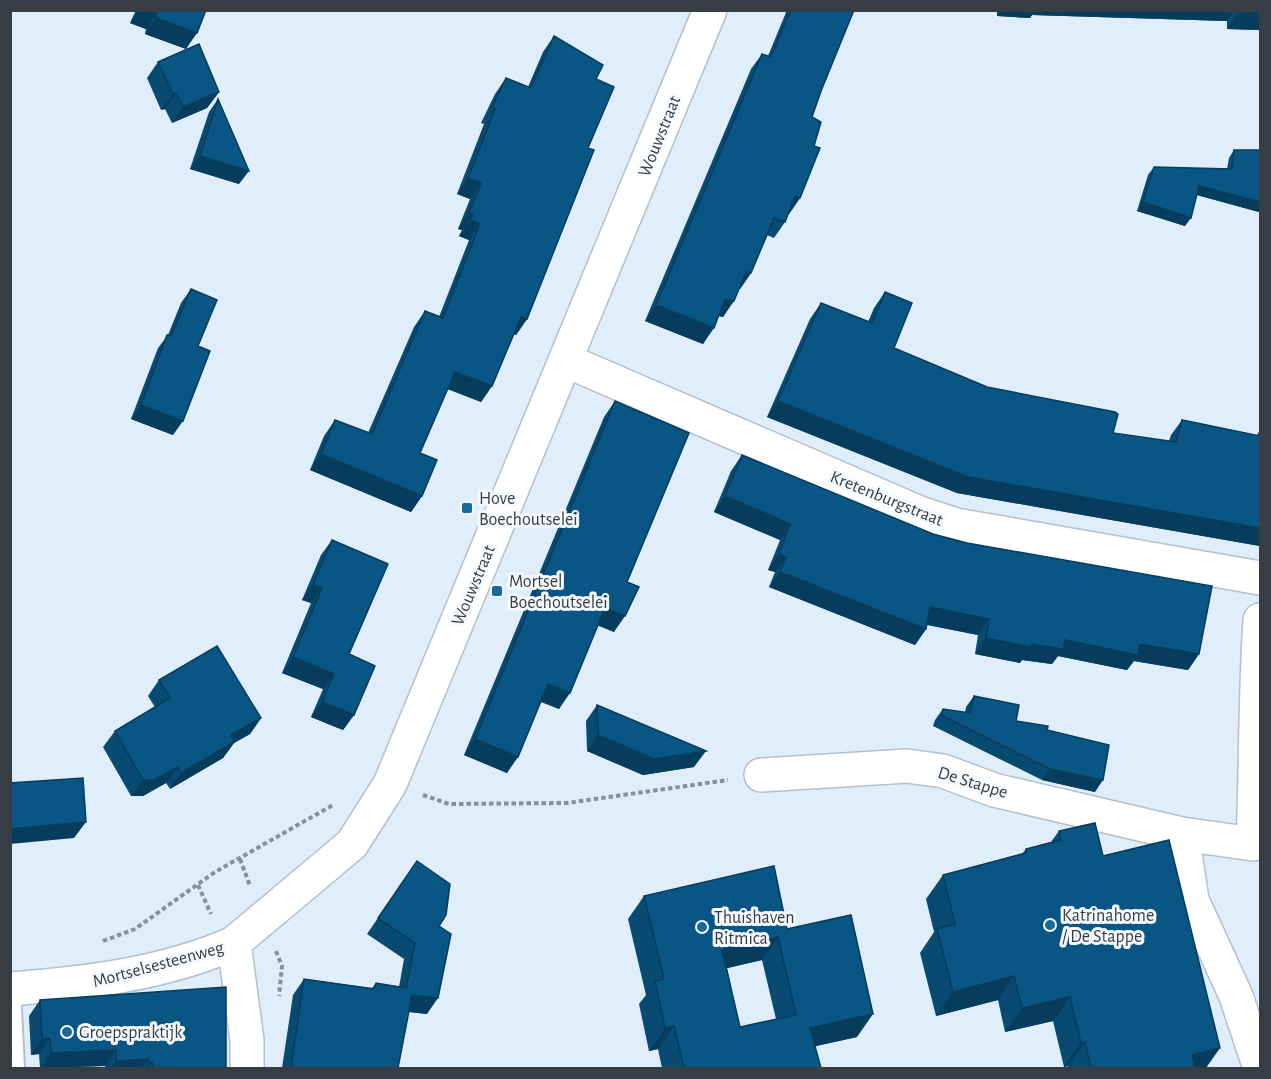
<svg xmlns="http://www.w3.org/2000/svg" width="1271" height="1079" viewBox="0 0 1271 1079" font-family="'Alegreya Sans',sans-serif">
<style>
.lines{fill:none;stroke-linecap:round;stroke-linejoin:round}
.service-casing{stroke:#b3c1cd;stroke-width:20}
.minor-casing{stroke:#b3c1cd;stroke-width:36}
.path{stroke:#87919a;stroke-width:4;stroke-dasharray:4.5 3;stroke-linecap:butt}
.service{stroke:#fff;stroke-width:16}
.minor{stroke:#fff;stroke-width:33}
.wall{fill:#084a72;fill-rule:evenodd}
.shaded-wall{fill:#063c5c}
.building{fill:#095684;stroke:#063c5c;stroke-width:1.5;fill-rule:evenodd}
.poi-dot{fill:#1a699b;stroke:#f4faff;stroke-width:2}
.labels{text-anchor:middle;stroke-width:6;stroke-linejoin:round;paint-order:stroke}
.street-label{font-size:18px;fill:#373d42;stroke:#f4faff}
.poi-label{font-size:18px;fill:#373d42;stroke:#f4faff;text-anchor:start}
</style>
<rect width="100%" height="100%" fill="#dfeefa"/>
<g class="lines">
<g class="service-casing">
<path id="service" d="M12 989 16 1068"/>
</g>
<g class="minor-casing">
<path id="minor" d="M567 361 922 514 956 525 1260 578
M1260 620C1255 694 1256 769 1253 844L1182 834 1192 900 1236 996 1260 1068
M761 775 907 766 943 771 994 790 1182 834
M234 943 247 1040V1068
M10 989C86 983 164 974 234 943L352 844 390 784 710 10"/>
</g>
<path class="path" d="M423 795 449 804 567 803 728 780
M240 859 250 886
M198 885 211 914
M103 941 135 929 215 872 333 805
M276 951 282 966 279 996"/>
<use href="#service" class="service"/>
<use href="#minor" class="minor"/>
</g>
<path class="wall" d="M136 10H206L186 49 145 34 146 29 130 23Z
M787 10H854L821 91 812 117 800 198 789 214 788 213 785 222 774 238 767 235 751 273 740 289H739L723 317 719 316 703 344 645 321 751 69 762 54 768 56Z
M997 10H1260V30L1227 29V21L1032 15 1030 18 997 16Z
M554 36 596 79 588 148 527 319 516 335 514 334 492 386 481 402 447 389 420 453 422 496 411 512 310 470 324 436 335 420 368 433 414 327 425 311 439 317 469 240 459 236 462 230 458 229 470 199 457 194 484 124 481 123 495 94 506 78 528 87 543 52Z
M158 62 219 92 207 108 172 123 165 109 161 110 147 78Z
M218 99 239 184 190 169 209 112Z
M1234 150 1259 212 1197 195 1185 226 1137 211 1148 175 1154 167 1227 169 1229 158Z
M191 289 198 346 173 435 131 419 158 348 168 335 181 303Z
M885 292 894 348 987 387 1113 433 1169 441 1171 435 1182 420 1257 435 1260 430V546L957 493 767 417 810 319 821 303 868 322 874 308Z
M615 401 627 582 614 632 598 625 559 709 541 702 507 773 464 755 604 417Z
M742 455 1199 654 1188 670 1134 661 1127 670 1058 656 1052 664 1022 660 1020 663 975 654 978 635 927 625 926 629 915 645 769 587 775 572 768 570 780 540 714 512 731 471Z
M332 540 349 654 354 715 343 730 311 717 323 689 282 673 311 603 302 600 321 555Z
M159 680 261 718 250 734 234 743 223 758 170 789 166 783 143 796H131L103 747 115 731 155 707 148 696Z
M974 696 1016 721 1047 730 1095 792 1042 780 933 726 935 720 943 709 965 713 966 707Z
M597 705 694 767 643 775 587 751 586 721Z
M1059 831 1103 856 1206 1068H1068V1066L1064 1067 1053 1021 1005 1032 998 1000 936 1016 920 953 934 932 926 899 943 875 1022 854 1026 849 1051 842Z
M417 861 439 926 427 1014 409 1012 398 1068H282L293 995 304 979 372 988 376 983 399 987 404 959 367 934Z
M644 896 787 929 857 1037 815 1046 821 1068H662L658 1049 649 1051 639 1004 646 995 628 919ZM762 960 776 1019 740 1027 727 968Z
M40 1000 226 1068H105V1066L40 1068 39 1054 31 1055 29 1016Z"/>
<path class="shaded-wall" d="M139 10H150L157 13 146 29 130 23Z
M1001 10H1234L1227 21 1032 15 1030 18 997 16Z
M1238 13H1260V30L1227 29Z
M156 18 197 33 186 49 145 34Z
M219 92 207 108 172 123 183 107Z
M176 93 165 109 161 110 173 94Z
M200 156 249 171 239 184 190 169Z
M468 178 481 183 470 199 457 194Z
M1199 186 1260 202V209L1259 212 1193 194Z
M795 196 800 198 789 214 784 212Z
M1143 202 1191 218 1185 226 1137 211Z
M469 213 473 214 462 230 458 229Z
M470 220 480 224 469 240 459 236Z
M746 272 751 273 740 289 735 287Z
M725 299 734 301 723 317 714 315Z
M656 305 714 328 703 344 645 321Z
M521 317 527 319 516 335 510 333Z
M455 372 492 386 481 402 444 387Z
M778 401 1260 528V546L957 493 767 417Z
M141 405 183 421 173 435 131 419Z
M321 454 422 496 411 512 310 470Z
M725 496 790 524 780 540 714 512Z
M779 554 786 557 775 572 768 570Z
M780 572 926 629 915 645 769 587Z
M313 585 322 588 311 603 302 600Z
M930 607 989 619 978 635 919 623Z
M605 608 625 616 614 632 594 624Z
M986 638 1032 644 1065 640 1140 644 1199 654 1188 670 1134 661 1127 670 1058 656 1052 664 1022 660 1020 663 975 654Z
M293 657 334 674 323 689 282 673Z
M548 684 570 693 559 709 537 700Z
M322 702 354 715 343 730 311 717Z
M261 718 250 734 234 743 223 758 170 789 181 773 231 735Z
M598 735 706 751 694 767 643 775 587 751Z
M475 739 518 757 507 773 464 755Z
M178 767 166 783 143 796H131L143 780Z
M1050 769 1103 780 1095 792 1042 780Z
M86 822 74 838 10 844V829Z
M778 937 762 960 706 973 722 950Z
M1014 976 998 1000 936 1016 953 992Z
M412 995 438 998 427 1014 402 1011Z
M1070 997 1053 1021 1005 1032 1022 1008Z
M873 1014 857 1037 794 1051 810 1028Z
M674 1026 658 1049 649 1051 665 1028Z
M50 1038 39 1054 31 1055 42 1039Z
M1085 1042 1068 1066 1064 1067 1081 1043Z
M1220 1048 1206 1068H1183L1192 1055Z
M116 1050 105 1066 41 1068 51 1053Z
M149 1059 142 1068H111L116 1061Z
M152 1062 148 1068H145L149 1063Z"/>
<path class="building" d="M150 10H206L197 33 156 18 157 13Z
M791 10H854L821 91 812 117 821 122 814 146 820 148 800 198 795 196 785 222 774 218 751 273 746 272 734 301 725 299 714 328 656 305 762 54 771 57Z
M1238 10H1260V13H1238Z
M554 36 603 65 596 79 614 87 588 148 594 150 527 319 521 317 492 386 455 372 420 453 437 460 422 496 321 454 335 420 372 434 425 311 443 318 480 224 470 220 473 214 469 213 481 183 468 178 495 109 492 107 506 78 531 88Z
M199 44 219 92 183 107 176 93 173 94 158 62Z
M218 99 249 171 200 156Z
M1234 150H1260V202L1199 186 1191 218 1143 202 1154 167 1232 169Z
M191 289 217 300 198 346 210 351 183 421 141 405 167 335 171 336Z
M885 292 912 303 894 348 987 387 1115 412 1118 414 1113 433 1176 442 1182 420 1260 436V528L968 477 778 401 821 303 872 323Z
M615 401 689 433 627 582 639 587 625 616 605 608 570 693 548 684 518 757 475 739Z
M742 455 933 534 967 543 1212 586 1199 654 1140 644 1138 655 1065 640 1063 649 1032 644 1031 647 986 638 989 619 930 607 926 629 780 572 786 557 779 554 790 524 725 496Z
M332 540 388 564 349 654 375 666 354 715 322 702 334 674 293 657 322 588 313 585Z
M217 646 261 718 231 735 234 742 181 773 178 767 154 780H143L115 731 170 698 159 680Z
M974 696 1019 705 1016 721 1048 726 1047 730 1109 745 1103 780 1050 769 941 715 943 709 970 713Z
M597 705 706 751 654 759 598 735Z
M83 778 86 822 10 829V783Z
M1095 823 1103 856 1169 840 1220 1048 1192 1055 1195 1068H1091L1085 1042 1081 1043 1070 997 1022 1008 1014 976 953 992 937 929 955 924 943 875 1026 853V849L1061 840 1059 831Z
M417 861 450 884 446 915 439 926 451 934 438 998 412 995 398 1068H291L304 979 374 989 376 983 406 988 415 943 378 918Z
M774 866 787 929 851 915 873 1014 810 1028 821 1068H684L674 1026 665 1028 655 981 664 979 644 896ZM778 937 796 1015 740 1027 722 950Z
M226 987V1068H171V1067L153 1068 152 1062 149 1063V1059L116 1061V1050L51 1053 50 1038 42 1039 40 1000Z"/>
<g class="poi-dot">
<rect x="461" y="502" width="12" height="12" rx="3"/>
<rect x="491" y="585" width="12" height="12" rx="3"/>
<circle cx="1050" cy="925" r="6"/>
<circle cx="702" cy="927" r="6"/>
<circle cx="67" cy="1032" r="6"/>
</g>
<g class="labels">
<g class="street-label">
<text transform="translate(659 136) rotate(-68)" y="6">Wouwstraat</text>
<text transform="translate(887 498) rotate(22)" y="6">Kretenburgstraat</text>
<text transform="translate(473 585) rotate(-67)" y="6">Wouwstraat</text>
<text transform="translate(973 782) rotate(17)" y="6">De Stappe</text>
<text transform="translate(158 964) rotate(-15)" y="6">Mortselsesteenweg</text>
</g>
<g class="poi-label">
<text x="479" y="504">Hove<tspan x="479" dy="21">Boechoutselei</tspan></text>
<text x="509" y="587">Mortsel<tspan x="509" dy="21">Boechoutselei</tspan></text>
<text x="1062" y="921">Katrinahome<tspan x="1062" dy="21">/ De Stappe</tspan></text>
<text x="714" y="923">Thuishaven<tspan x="714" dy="21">Ritmica</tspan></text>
<text x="79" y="1038">Groepspraktijk</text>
</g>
</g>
<rect width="1271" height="1079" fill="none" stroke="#373d42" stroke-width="24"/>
</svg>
